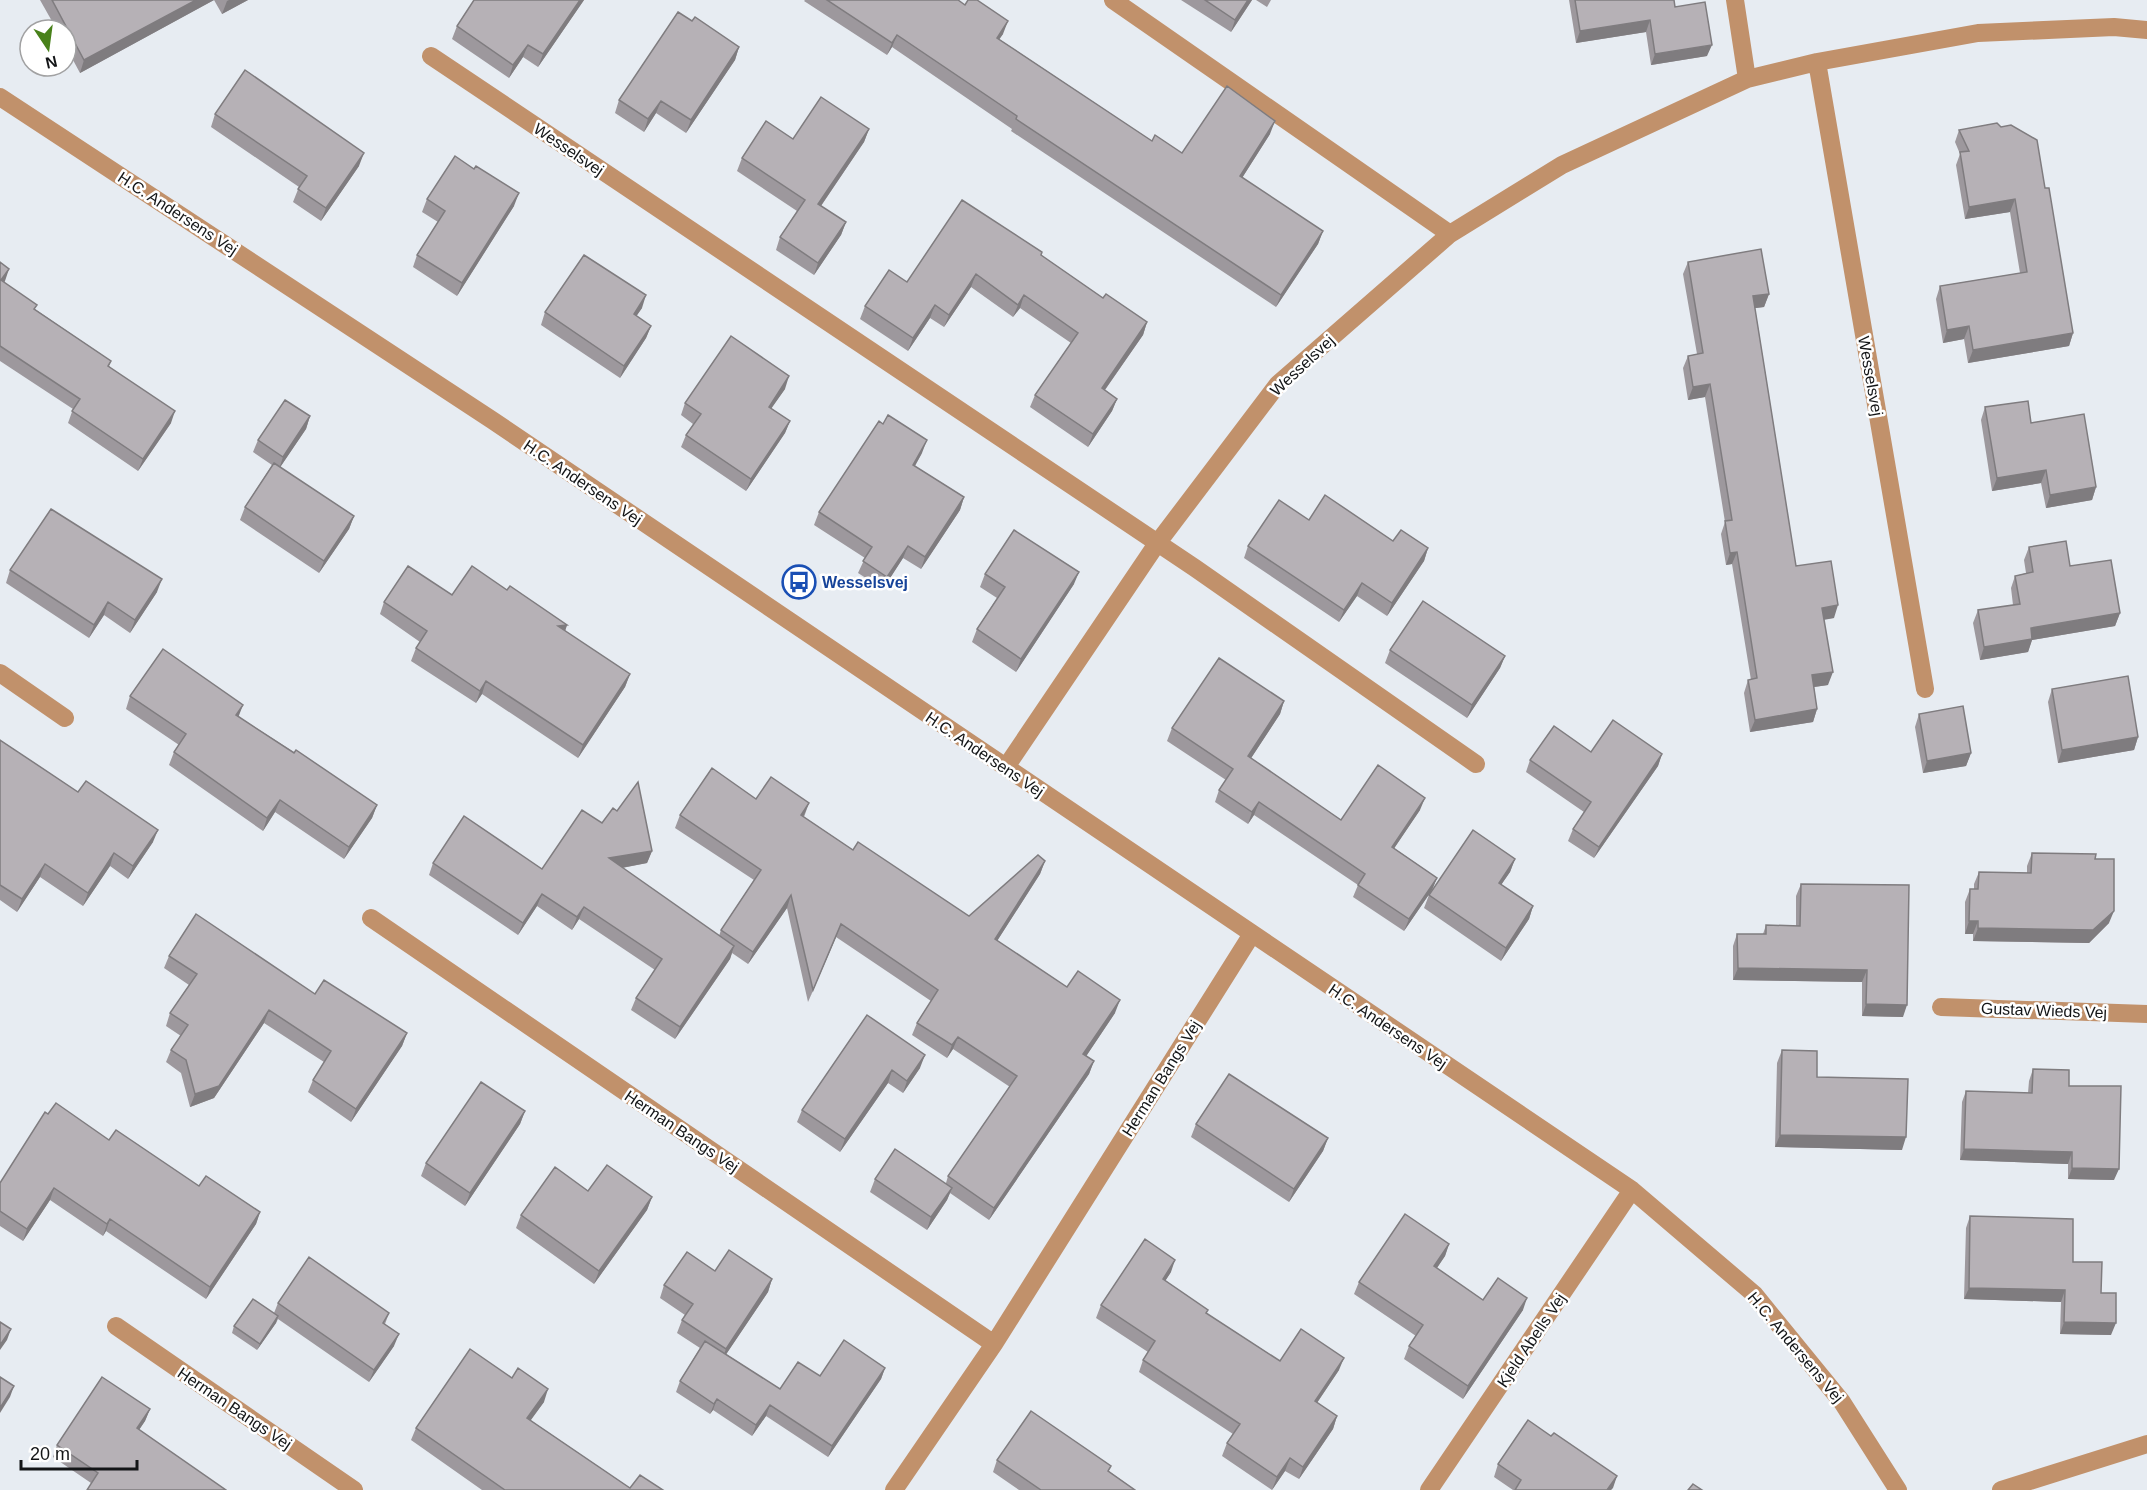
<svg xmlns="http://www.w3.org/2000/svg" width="2147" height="1490" viewBox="0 0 2147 1490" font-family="Helvetica,sans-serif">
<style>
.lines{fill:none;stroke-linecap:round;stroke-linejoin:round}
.minor{stroke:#c1916b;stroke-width:18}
.wall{fill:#9d989d}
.shaded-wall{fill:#7f7c7f}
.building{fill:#b6b1b6;stroke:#7f7c7f;stroke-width:1.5}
.labels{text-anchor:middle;stroke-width:5;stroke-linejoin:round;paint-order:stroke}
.street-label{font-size:16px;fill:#131517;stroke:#fff}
.transit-label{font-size:16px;font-weight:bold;fill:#164399;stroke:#fff;text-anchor:start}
</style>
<rect width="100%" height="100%" fill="#e7ecf2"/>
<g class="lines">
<path class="minor" d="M1113 0 1450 234
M1735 0 1747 79
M431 56 1195 568 1476 764
M1817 62 1925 689
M0 97 492 420 1632 1190 1754 1294 1842 1402 1898 1490
M0 673 65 718
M1006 767 1156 545 1278 384 1450 234 1562 165 1747 79 1817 62 1978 33 2114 27 2147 30
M371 918 994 1344
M1941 1007 2147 1014
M116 1326 354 1490
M894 1490 994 1344 1252 934
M1429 1490 1632 1190
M2001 1490 2147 1444"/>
</g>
<path class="wall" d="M40 0H214L80 73 66 47V30H57Z
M214 0H248L222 14Z
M474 0H584L538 67 523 57 509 78 452 39 457 26Z
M805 0H958L1003 34 999 39 1152 141 1182 153 1270 134 1242 178 1323 231 1318 244 1276 307 1011 131 1012 129 892 47 887 55 804 1Z
M1181 0H1252L1231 32Z
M1256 0H1271L1267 7Z
M1569 0H1674L1675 7 1707 56 1651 65 1646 32 1576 43Z
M692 21 739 47 735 60 686 133 656 113 644 132 615 113 619 100Z
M215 114 359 166 321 221 293 202 299 187 211 127Z
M869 129 864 142 821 206 846 222 841 235 814 275 776 250 780 237 797 211 737 171 742 158 793 139Z
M1959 130 2045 188 2073 333 2069 346 1968 363 1964 339 1943 343 1936 299 1940 286 2020 273 2010 212 1965 219 1956 165 1960 154 1955 142Z
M427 199 514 206 457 296 413 267 417 255 438 222 422 212Z
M1041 255 1103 298 1147 322 1143 335 1105 390 1117 399 1112 411 1088 447 1030 407 1035 395 1071 343 1020 308 1013 317 971 287 944 327 930 318 908 351 860 319 865 306 907 282Z
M0 262 5 281 4 282 35 309 111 361 109 366 171 423 138 471 68 423 73 409 0 361Z
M1688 262 1769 294 1764 307 1755 308 1796 566 1834 618 1824 619 1828 685 1814 687 1817 709 1813 722 1750 732 1744 693 1748 680H1751L1732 564 1726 565 1721 534 1725 522 1705 397 1688 400 1683 368 1688 356 1697 354 1683 274Z
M642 308 636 316 651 326 646 338 620 378 541 325 545 312Z
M785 389 771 408 790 421 785 433 746 491 681 447 686 435 693 424 681 415 685 403Z
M1985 407 2031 423 2096 487 2092 500 2046 508 2041 483 1992 491 1981 420Z
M310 416 306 429 280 467 354 516 349 529 319 573 240 520 245 507 272 465 253 452 258 440Z
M922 453 915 466 964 497 960 510 921 569 903 558 883 589 858 573 865 558 814 525 819 512Z
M1309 520 1393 541 1428 548 1424 561 1387 616 1357 596 1339 622 1244 558 1248 546Z
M2029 547 2070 566 2120 613 2115 626 2032 640 2028 652 1980 660 1973 623 1978 610 2013 605 2011 588 2015 576 2026 573 2024 560Z
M10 570 157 592 130 633 104 615 89 638 6 583Z
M985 574 1074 584 1016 672 972 642 977 629 997 598 980 587Z
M507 590 567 625 565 631 630 674 625 687 578 758 482 694 476 703 411 661 416 648 420 642 380 614 384 602Z
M1390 650 1505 656 1500 668 1467 718 1385 663Z
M2052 689 2138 737 2134 750 2058 763 2048 702Z
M130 696 239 717 377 805 372 818 344 859 275 812 263 831 169 765 174 752 179 745 126 709Z
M1284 701 1280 714 1251 758 1341 820 1420 810 1394 848 1437 878 1432 890 1404 931 1353 897 1358 885 1254 815 1248 824 1215 802 1219 790 1226 780 1167 741 1172 728Z
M1919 714 1971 753 1966 766 1923 773 1915 727Z
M0 740 153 842 128 879 110 866 83 906 40 877 17 912 0 900Z
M1591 752 1662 754 1658 766 1594 858 1568 841 1573 829 1584 812 1526 772 1530 760Z
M756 799 809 803 804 817 853 850 969 916 1045 861 1040 874 997 941 1067 987 1115 1013 1086 1056 1094 1061 1089 1074 989 1220 950 1193 947 1200 927 1230 870 1192 875 1179 946 1183 948 1176 1010 1087 953 1049 947 1058 912 1035 917 1023 931 1001 836 937 808 1002 787 908 748 964 732 953 730 959 675 1039 631 1010 636 998 655 970 579 919 572 930 537 906 518 935 429 875 433 863 542 869 602 823 652 851 647 863 622 868 719 936 721 930 754 880 675 828 680 815Z
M2032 853 2095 859 2109 923 2089 943 1973 941V934H1965V902L1970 889H1974V884L1979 872 2027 873V866Z
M1515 859 1510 872 1501 885 1533 906 1529 919 1501 961 1424 908 1429 895Z
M1801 884 1903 1017 1862 1016V982L1733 980V946L1737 934H1763L1766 925 1796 926V896Z
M169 956 315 994 407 1033 402 1046 351 1122 308 1092 313 1080 324 1062 264 1023 214 1098 190 1107 181 1073 166 1062 171 1050 181 1036 166 1026 170 1013 189 985 164 968Z
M867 1015 920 1068 903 1093 888 1083 840 1152 797 1122 802 1110Z
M1782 1050 1817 1077 1902 1150 1775 1147 1777 1063Z
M2033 1069 2069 1086 2114 1180 2068 1179V1164L1960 1160 1962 1102 1966 1091 2028 1093 2029 1081Z
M525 1111 520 1124 465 1206 421 1176 426 1163Z
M48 1114 109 1140 199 1186 260 1212 256 1224 206 1299 106 1231 103 1236 50 1200 23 1241 0 1226V1183Z
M1196 1124 1328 1138 1323 1151 1289 1202 1191 1137Z
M588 1191 652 1197 647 1210 594 1284 516 1228 521 1215Z
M1970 1216 2073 1262 2101 1293 2111 1335 2060 1334 2061 1302 1964 1299 1966 1228Z
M1449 1244 1445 1256 1437 1268 1483 1300 1523 1310 1463 1399 1404 1359 1409 1346 1416 1336 1354 1294 1359 1282Z
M715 1271 772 1279 768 1292 726 1354 780 1389 820 1376 885 1368 881 1379 828 1457 766 1416 752 1436 713 1410 710 1414 676 1392 680 1381 700 1348 677 1333 682 1320 685 1315 660 1298 664 1285Z
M1171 1272 1165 1281 1207 1314 1280 1361 1339 1370 1317 1403 1337 1416 1333 1429 1299 1479 1285 1471 1272 1490 1222 1456 1227 1443 1233 1434 1139 1372 1143 1360 1148 1352 1096 1318 1101 1305Z
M278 1303 389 1313 385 1324 394 1346 369 1382 278 1319 276 1323 257 1350 232 1333 234 1326 274 1313Z
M544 1402 530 1420 630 1488 663 1490H482L411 1440 416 1428Z
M150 1409 145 1421 139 1430 91 1483 53 1457 57 1445Z
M1551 1436 1617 1476 1611 1490H1513L1494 1477 1498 1464Z
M997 1460 1109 1471 1135 1490H1019L993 1472Z"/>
<path class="shaded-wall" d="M196 0H214L80 73 84 60Z
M229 0H248L222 14 227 1Z
M580 0H584L538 67 543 54Z
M1248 0H1252L1231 32 1235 20Z
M1650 20 1646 32 1576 43 1580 31Z
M1008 21 1003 34 992 50 997 38Z
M897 35 892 47 887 55 892 43Z
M528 45 523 57 509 78 513 65Z
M1712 45 1707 56 1651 65 1655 54Z
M739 47 735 60 686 133 691 120Z
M661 101 656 113 644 132 648 119Z
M1275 121 1270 134 1235 189 1240 176Z
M869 129 864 142 814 216 818 204Z
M364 153 359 166 321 221 326 208Z
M519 193 514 206 457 296 462 283Z
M2015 199 2010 212 1965 219 1969 207Z
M846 222 841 235 814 275 818 263Z
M1323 231 1318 244 1276 307 1281 295Z
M9 269 5 281 0 288 1 280Z
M976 274 971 287 944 327 949 315Z
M1769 294 1764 307 1748 309 1753 296Z
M646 295 642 308 629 327 634 314Z
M1024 295 1020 308 1013 317 1018 305Z
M935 305 930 318 908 351 913 338Z
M1147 322 1143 335 1097 401 1102 388Z
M651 326 646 338 620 378 624 366Z
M1969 326 1964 339 1943 343 1947 330Z
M2073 333 2069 346 1968 363 1973 350Z
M789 376 785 389 764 419 769 407Z
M1710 384 1705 397 1688 400 1693 387Z
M1117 399 1112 411 1088 447 1093 434Z
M175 411 171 423 138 471 143 459Z
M310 416 306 429 279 469 283 457Z
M790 421 785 433 746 491 751 479Z
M927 440 922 453 908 478 913 465Z
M2046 470 2041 483 1992 491 1997 478Z
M2096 487 2092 500 2046 508 2050 495Z
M964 497 960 510 921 569 925 557Z
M354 516 349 529 319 573 324 561Z
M908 546 903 558 883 589 887 577Z
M1428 548 1424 561 1387 616 1392 603Z
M1737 552 1732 564 1726 565 1730 553Z
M1079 572 1074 584 1016 672 1021 659Z
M162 579 157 592 130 633 135 620Z
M1362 583 1357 596 1339 622 1344 610Z
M108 602 104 615 89 638 94 625Z
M1838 605 1834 618 1818 621 1822 608Z
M2120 613 2115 626 2032 640 2028 652 1980 660 1984 647 2031 628Z
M567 625 563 637 558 626Z
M1505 656 1500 668 1467 718 1472 705Z
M1833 672 1828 685 1807 688 1812 675Z
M630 674 625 687 578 758 583 745Z
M486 681 482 694 476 703 480 691Z
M1284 701 1280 714 1244 769 1248 756Z
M243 705 238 718 236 715Z
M1817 709 1813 722 1750 732 1755 720Z
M2138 737 2134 750 2058 763 2062 750Z
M1971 753 1966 766 1923 773 1927 761Z
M1662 754 1658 766 1594 858 1599 847Z
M1425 798 1420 810 1387 859 1392 847Z
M280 800 275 812 263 831 267 818Z
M1259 802 1254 815 1248 824 1252 812Z
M809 803 804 815 796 827 801 815Z
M377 805 372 818 344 859 349 847Z
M158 830 153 842 128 879 133 866Z
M652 851 647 863 605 871 609 858Z
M114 853 110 866 83 906 88 893Z
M1515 859 1510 872 1494 895 1499 883Z
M1045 861 1040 874 990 952 995 939Z
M45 864 40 877 17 912 22 899Z
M1437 878 1432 890 1404 931 1409 919Z
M542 894 537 906 518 935 523 923Z
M791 895 787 908 748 964 753 952Z
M1533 906 1529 919 1501 961 1506 948Z
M584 907 579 919 572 930 577 917Z
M2114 911 2109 923 2089 943 1973 941 1978 928Z
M1969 921H1978L1973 934H1965Z
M841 924 836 937 808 1002 813 990Z
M734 946 730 959 675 1039 680 1027Z
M1738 968 1867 970 1862 982 1733 980Z
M1120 1000 1115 1013 1079 1067 1083 1054Z
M1866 1004 1907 1005 1903 1017 1862 1016Z
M269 1010 264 1023 214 1098 190 1107 195 1094Z
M407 1033 402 1046 351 1122 356 1109Z
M958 1037 953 1049 947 1058 952 1045Z
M925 1055 920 1068 903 1093 907 1081Z
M1094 1061 1089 1074 989 1220 994 1208Z
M892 1070 888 1083 840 1152 845 1139Z
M525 1111 520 1124 465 1206 470 1193Z
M1780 1135 1906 1137 1902 1150 1775 1147Z
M1328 1138 1323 1151 1289 1202 1294 1189Z
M1964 1149 2072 1152 2068 1164 1960 1160Z
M2072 1168 2119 1169 2114 1180 2068 1179Z
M54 1188 50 1200 23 1241 27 1229Z
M952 1188 947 1200 927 1230 931 1217Z
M652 1197 647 1210 594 1284 599 1271Z
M260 1212 256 1224 206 1299 210 1287Z
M110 1219 106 1231 103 1236 107 1224Z
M1449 1244 1445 1256 1430 1278 1434 1266Z
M1175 1260 1171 1272 1158 1292 1163 1279Z
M772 1279 768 1292 721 1362 726 1349Z
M1969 1288 2065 1290 2061 1302 1964 1299Z
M1527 1298 1523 1310 1463 1399 1468 1386Z
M278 1316 276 1323 257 1350 260 1344Z
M2064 1322 2116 1323 2111 1335 2060 1334Z
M11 1329 7 1340 0 1350V1345Z
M399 1334 394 1346 369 1382 374 1370Z
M1344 1358 1339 1370 1310 1413 1315 1401Z
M885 1368 881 1379 828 1457 832 1446Z
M14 1386 10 1397 0 1413V1408Z
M548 1389 544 1402 523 1431 527 1418Z
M717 1399 713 1410 710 1414 714 1404Z
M770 1405 766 1416 752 1436 756 1425Z
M150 1409 145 1421 132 1440 137 1428Z
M1337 1416 1333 1429 1299 1479 1303 1467Z
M1290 1458 1285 1471 1272 1490 1277 1477Z
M1617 1476 1613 1488 1611 1490H1607Z"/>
<path class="building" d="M52 0H196L84 60Z
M474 0H580L543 54 528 45 513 65 457 26Z
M827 0H958L965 5 968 0H977L1008 21 997 38 1152 141 1155 135 1182 153 1227 86 1275 121 1240 176 1323 231 1281 295 1016 119 1017 116 897 35 892 43Z
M1205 0H1248L1235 20Z
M1575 0H1674L1675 7 1705 2 1712 45 1655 54 1650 20 1580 31Z
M678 12 692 21 695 17 739 47 691 120 661 101 648 119 619 100Z
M245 70 364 153 326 208 298 189 307 176 215 114Z
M821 97 869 129 818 204 846 222 818 263 780 237 805 200 742 158 766 121 793 139Z
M1997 123 2001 127 2011 125 2037 140 2045 188H2049L2073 333 1973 350 1969 326 1947 330 1940 286 2027 272 2015 199 1969 207 1960 152 1969 151 1959 130Z
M455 156 474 169 476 166 519 193 462 283 417 255 445 211 427 199Z
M962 200 1042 252 1041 255 1103 298 1106 294 1147 322 1102 388 1117 399 1093 434 1035 395 1078 333 1024 295 1018 305 976 274 949 315 935 305 913 338 865 306 889 270 907 282Z
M1761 249 1769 294 1753 296 1796 566 1831 561 1838 605 1822 608 1833 672 1812 675 1817 709 1755 720 1748 680 1757 678 1737 552 1730 553 1725 521 1732 520 1710 384 1693 387 1688 356 1703 353 1688 262Z
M584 255 646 295 634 314 651 326 624 366 545 312Z
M0 262 9 269 1 280 37 305 34 309 111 361 108 366 175 411 143 459 72 411 80 399 0 346Z
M731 336 789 376 769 407 790 421 751 479 686 435 701 414 685 403Z
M285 400 310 416 283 457 258 440Z
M2028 401 2031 423 2084 414 2096 487 2050 495 2046 470 1997 478 1985 407Z
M888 415 927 440 913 465 964 497 925 557 908 546 887 577 863 561 872 547 819 512 879 421 883 424Z
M274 463 354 516 324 561 245 507Z
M1325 495 1393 541 1401 530 1428 548 1392 603 1362 583 1344 610 1248 546 1279 500 1309 520Z
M51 509 162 579 135 620 108 602 94 625 10 570Z
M1014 530 1079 572 1021 659 977 629 1005 587 985 574Z
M2066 541 2070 566 2111 560 2120 613 2031 628 2032 639 1984 647 1978 610 2020 604 2015 576 2033 572 2029 547Z
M408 566 452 595 472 566 507 590 510 586 567 625 558 626 630 674 583 745 486 681 480 691 416 648 427 631 384 602Z
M1423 601 1505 656 1472 705 1390 650Z
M163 649 243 705 236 715 294 753 296 750 377 805 349 847 280 800 267 818 174 752 186 734 130 696Z
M1219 658 1284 701 1248 756 1341 820 1378 765 1425 798 1392 847 1437 878 1409 919 1358 885 1365 874 1259 802 1252 812 1219 790 1233 769 1172 728Z
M2128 676 2138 737 2062 750 2052 689Z
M1963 706 1971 753 1927 761 1919 714Z
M1613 720 1662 754 1599 847 1573 829 1591 802 1530 760 1554 726 1591 752Z
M0 740 78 792 86 781 158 830 133 866 114 853 88 893 45 864 22 899 0 885Z
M712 768 756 799 771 777 809 803 801 815 853 850 858 842 969 916 1038 855 1045 861 995 939 1067 987 1078 971 1120 1000 1083 1054 1094 1061 994 1208 948 1176 1017 1076 958 1037 952 1045 917 1023 938 990 841 924 813 990 791 895 753 952 721 930 761 870 680 815Z
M638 782 652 851 609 858 734 946 680 1027 636 998 662 959 584 907 577 917 542 894 523 923 433 863 464 816 542 869 582 810 602 823 613 808 617 811Z
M1473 830 1515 859 1499 883 1533 906 1506 948 1429 895Z
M2032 853 2096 854 2095 859H2114V911L2093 930 1978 928V921H1969L1970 889H1978L1979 872 2031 873Z
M1801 884 1909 885 1907 1005 1866 1004 1867 970 1738 968 1737 934H1766V925L1800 926Z
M196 914 315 994 324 980 407 1033 356 1109 313 1080 331 1051 269 1010 219 1086 195 1094 186 1060 171 1050 188 1025 170 1013 197 974 169 956Z
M867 1015 925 1055 907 1081 892 1070 845 1139 802 1110Z
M1782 1050 1817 1051V1077L1908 1079 1906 1137 1780 1135Z
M2033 1069 2069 1070V1086H2121L2119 1169 2072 1168V1152L1964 1149 1966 1091 2032 1093Z
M1229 1074 1328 1138 1294 1189 1196 1124Z
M481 1082 525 1111 470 1193 426 1163Z
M56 1103 109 1140 116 1130 199 1186 206 1176 260 1212 210 1287 110 1219 107 1224 54 1188 27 1229 0 1211V1183L45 1112 48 1114Z
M895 1149 952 1188 931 1217 875 1179Z
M607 1165 652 1197 599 1271 521 1215 555 1167 588 1191Z
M1405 1214 1449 1244 1434 1266 1483 1300 1498 1278 1527 1298 1468 1386 1409 1346 1423 1325 1359 1282Z
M1970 1216 2073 1219V1262H2102L2101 1293H2116V1323L2064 1322 2065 1290 1969 1288Z
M1145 1239 1175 1260 1163 1279 1208 1310 1206 1313 1280 1361 1301 1329 1344 1358 1315 1401 1337 1416 1303 1467 1290 1458 1277 1477 1227 1443 1240 1424 1143 1360 1155 1341 1101 1305Z
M729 1250 772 1279 726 1349 682 1320 693 1304 664 1285 687 1252 715 1271Z
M309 1257 389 1313 383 1323 399 1334 374 1370 278 1303Z
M253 1299 278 1316 260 1344 234 1326Z
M0 1322 11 1329 0 1345Z
M844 1340 885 1368 832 1446 770 1405 756 1425 717 1399 714 1404 680 1381 705 1341 780 1389 798 1362 820 1376Z
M470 1349 512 1378 518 1368 548 1389 527 1418 630 1488 640 1475 663 1490H505L416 1428Z
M0 1377 14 1386 0 1408Z
M102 1377 150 1409 137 1428 226 1490H87L98 1473 57 1445Z
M1031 1411 1111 1466 1108 1471 1135 1490H1041L997 1460Z
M1528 1420 1551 1436 1554 1433 1617 1476 1607 1490H1515L1521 1480 1498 1464Z
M1693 1484 1702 1490H1688Z"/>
<defs>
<g id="bus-ring" transform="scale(1.725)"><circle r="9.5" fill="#fff" stroke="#1a4fb4" stroke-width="1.5"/><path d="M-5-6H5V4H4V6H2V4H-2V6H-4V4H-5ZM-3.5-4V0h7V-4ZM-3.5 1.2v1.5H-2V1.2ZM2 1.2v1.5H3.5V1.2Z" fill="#1a4fb4"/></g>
</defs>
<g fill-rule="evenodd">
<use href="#bus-ring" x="799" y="582"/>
</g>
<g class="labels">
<g class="street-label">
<text transform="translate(569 149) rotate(34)" y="6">Wesselsvej</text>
<text transform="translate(178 213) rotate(33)" y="6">H.C. Andersens Vej</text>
<text transform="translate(1302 365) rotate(-43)" y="6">Wesselsvej</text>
<text transform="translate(1871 376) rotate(80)" y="6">Wesselsvej</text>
<text transform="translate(583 482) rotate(34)" y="6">H.C. Andersens Vej</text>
<text transform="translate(985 754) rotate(34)" y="6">H.C. Andersens Vej</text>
<text transform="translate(2044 1010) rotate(2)" y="6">Gustav Wieds Vej</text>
<text transform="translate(1388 1026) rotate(34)" y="6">H.C. Andersens Vej</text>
<text transform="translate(1161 1078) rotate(-58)" y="6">Herman Bangs Vej</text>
<text transform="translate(682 1131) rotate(34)" y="6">Herman Bangs Vej</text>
<text transform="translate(1531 1340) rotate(-56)" y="6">Kjeld Abells Vej</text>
<text transform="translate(1796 1347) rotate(50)" y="6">H.C. Andersens Vej</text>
<text transform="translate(235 1408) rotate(34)" y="6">Herman Bangs Vej</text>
</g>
<g class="transit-label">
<text x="822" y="588">Wesselsvej</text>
</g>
</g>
<g transform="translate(48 48) rotate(167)"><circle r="28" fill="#ffffff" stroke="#a1a1a2" stroke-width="1.5"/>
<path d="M0-4.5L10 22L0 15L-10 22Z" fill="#48811a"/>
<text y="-9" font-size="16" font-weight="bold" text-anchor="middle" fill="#131517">N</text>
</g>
<path d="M21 1460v9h116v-9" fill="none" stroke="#131517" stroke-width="3"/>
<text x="30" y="1460" font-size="18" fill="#131517" stroke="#ffffff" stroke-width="4.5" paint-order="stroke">20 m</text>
</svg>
